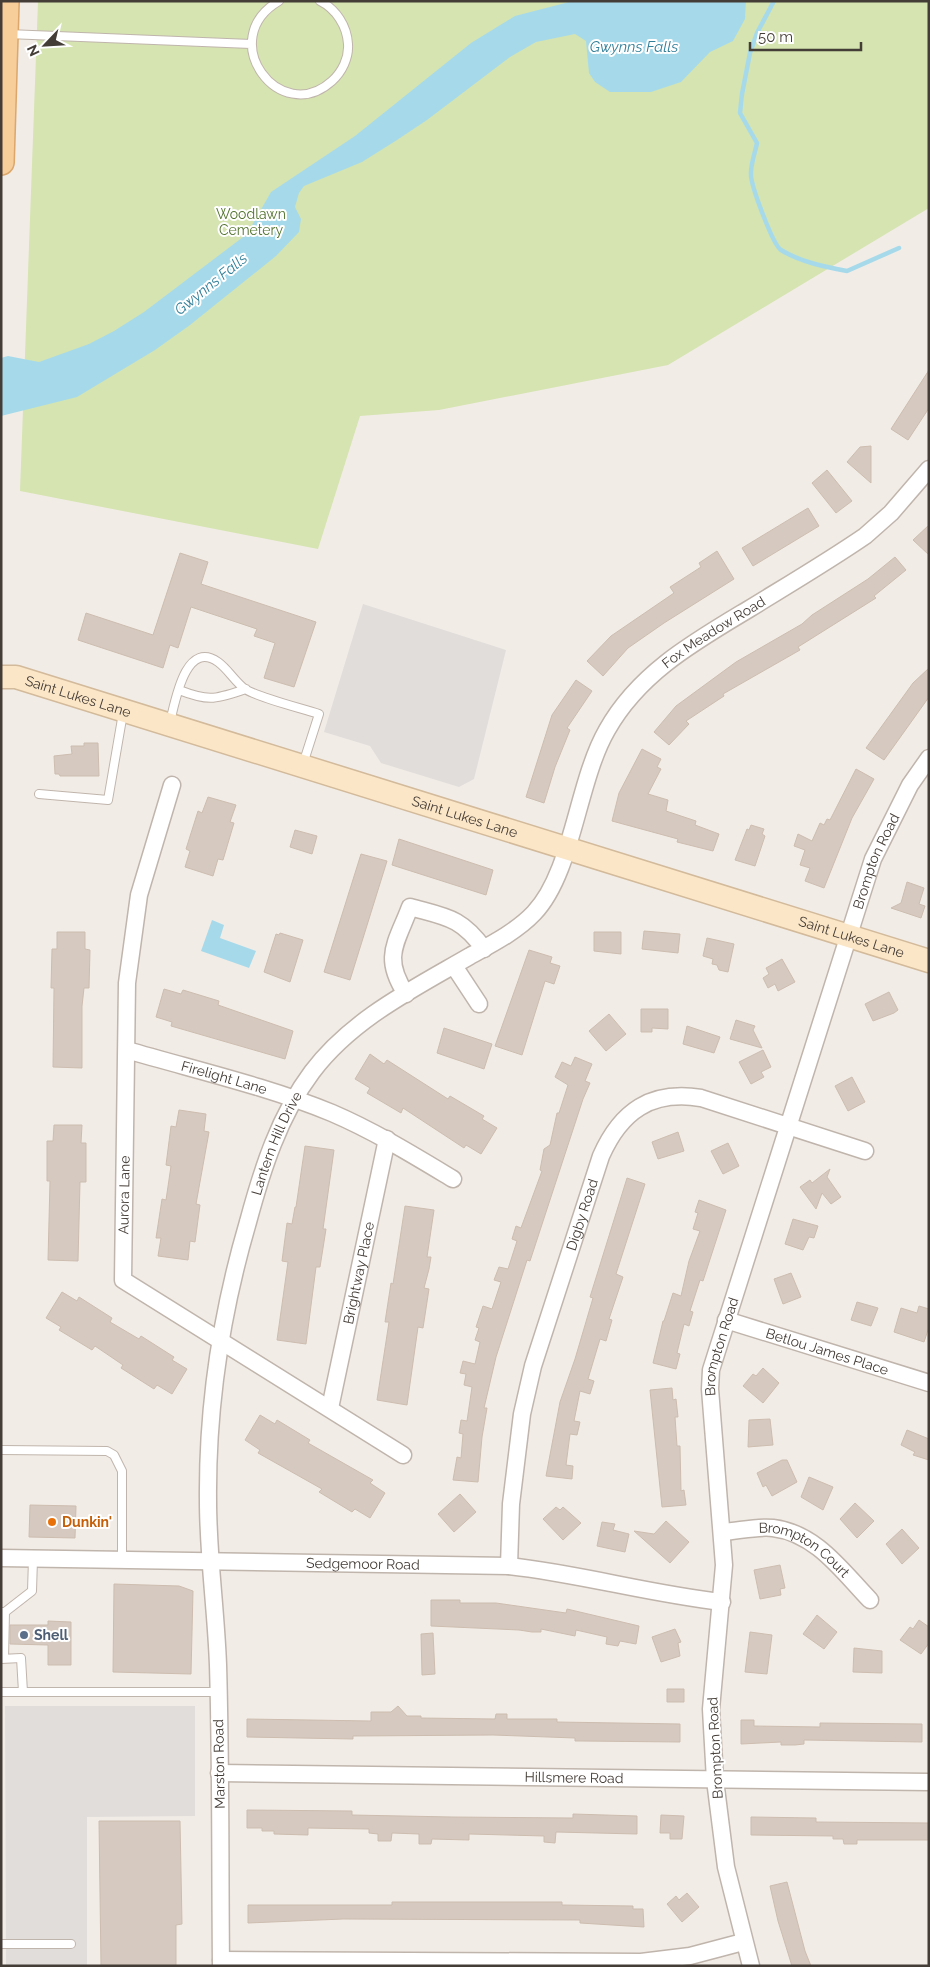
<svg xmlns="http://www.w3.org/2000/svg" width="930" height="1967" viewBox="0 0 930 1967" font-family="Raleway,sans-serif">
<style>
.green{fill:#d5e4b1}
.parking{fill:#e0dddb}
.water{fill:#a6daeb}
.lines{fill:none;stroke-linecap:round;stroke-linejoin:round}
.stream{stroke:#a6daeb;stroke-width:4.5}
.building{fill:#d6c9bf;stroke:#cdbdb0}
.lane-casing{stroke:#c0b5ac;stroke-width:10}
.street-casing{stroke:#c0b5ac;stroke-width:19}
.secondary-casing{stroke:#d2ba9b;stroke-width:25}
.primary-casing{stroke:#dba76b;stroke-width:28}
.lane{stroke:#fff;stroke-width:8}
.street{stroke:#fff;stroke-width:16}
.secondary{stroke:#fbe6c7;stroke-width:22}
.primary{stroke:#f7cd9a;stroke-width:25}
.food-dot{fill:#e8710a;stroke:#fff;stroke-width:2}
.service-dot{fill:#5c6f8a;stroke:#fff;stroke-width:2}
.labels{text-anchor:middle;stroke-width:4;stroke-linejoin:round;paint-order:stroke}
.park-label{font-size:14px;fill:#52722d;stroke:#fff}
.street-label{font-size:14px;fill:#443c36;stroke:#fff}
.food-label{font-size:14px;font-weight:bold;fill:#c56008;stroke:#fff;text-anchor:start}
.service-label{font-size:14px;font-weight:bold;fill:#4e5e75;stroke:#fff;text-anchor:start}
.water-label{font-size:15px;font-style:italic;fill:#327f99;stroke:#fff}
</style>
<rect width="100%" height="100%" fill="#f2ece6"/>
<path class="green" d="M38 1H929V208L668 365 439 410 360 416 318 549 20 491Z"/>
<path class="parking" d="M363 604 506 650 474 779 459 787 381 763 370 746 324 732Z
M5 1706H195V1816L87 1817V1966H6Z"/>
<path class="water" d="M573 1H746L745 19 733 41 710 52 681 82 651 92H610L595 82 589 73 586 41 575 34 536 42 510 57 427 120 397 140 362 162 304 186 299 193 295 207 301 219 299 232 276 256 190 325 155 350 77 397 1 416V358L8 356 39 362 89 344 114 331 144 312 247 234 271 192 355 136 471 43 515 16Z
M212 920 224 925 220 938 256 951 249 968 201 951Z"/>
<g class="lines">
<path class="stream" d="M774 1 757 33 750 53 742 94 740 113 757 143C755 153 751 163 751 173 750 184 773 245 781 250 800 262 826 267 847 271L899 248"/>
</g>
<path class="building" d="M929 370V408L908 440 891 429Z
M871 446V483L847 462 860 447Z
M827 470 852 501 836 513 812 483Z
M808 508 819 526 753 566 742 548Z
M929 525V555L913 540Z
M717 551 734 579 664 623 628 648 603 676 587 661 611 636 674 593 670 587 701 567 699 563Z
M180 553 208 562 201 584 316 622 294 687 264 678 275 643 254 636 257 629 191 607 178 648 170 645 163 668 78 640 86 613 153 635Z
M895 557 906 570 874 596 876 598 798 647 800 650 723 694 724 696 686 721 689 724 669 745 654 732 676 706 736 662 802 624 812 615 868 579Z
M929 668V697L884 760 866 748 913 683Z
M576 680 592 691 567 728 570 730 555 767 544 803 526 797 552 715Z
M84 743H98L99 776H60L59 774H55L54 756 72 754 71 746H84Z
M642 749 661 759 657 767 661 769 648 794 668 800 666 811 696 821 695 825 719 834 713 851 677 842 678 839 612 821 619 793Z
M856 769 874 779 852 818 824 888 805 881 810 868 800 865 805 850 794 846 798 834 812 841 820 823 824 825 827 819 830 820Z
M208 797 236 805 230 822 234 823 223 860 218 859 213 876 185 867 190 851 186 849 198 811 202 813Z
M751 825 764 829 762 834 765 836 755 866 735 860 747 829 749 830Z
M295 830 317 836 312 854 290 847Z
M399 839 493 870 486 895 392 865Z
M361 854 387 861 350 980 324 972Z
M907 882 924 888 919 904 925 906 921 918 891 908 901 903Z
M644 931 680 934 678 953 642 949Z
M57 932H85V949L90 950 89 988H84L82 1006V1068L53 1067 54 988H51L52 949H57Z
M594 932H621V954L594 951Z
M280 933 303 940 290 982 264 972 276 934 279 935Z
M707 938 734 944 728 972 719 970 717 965 712 964 713 959 703 956Z
M529 950 552 957 550 963 560 966 554 984 545 981 522 1055 495 1046Z
M782 959 795 982 778 991 775 984 768 988 763 978 769 974 766 968Z
M164 989 181 994 183 990 219 1001 218 1005 293 1031 285 1059 171 1026 172 1022 156 1017Z
M889 992 898 1010 894 1013 873 1021 865 1004Z
M641 1009H668V1029L652 1028V1032H641Z
M609 1014 626 1034 606 1051 589 1031Z
M736 1020 755 1026 753 1030 762 1048 730 1039Z
M687 1026 720 1037 714 1053 683 1044Z
M444 1028 492 1044 484 1069 437 1053Z
M763 1050 771 1067 761 1072 764 1077 751 1084 739 1062Z
M370 1054 384 1064 387 1060 448 1099 450 1096 484 1116 482 1119 497 1128 481 1154 466 1145 464 1148 403 1108 401 1113 367 1093 370 1088 355 1079Z
M575 1057 592 1064 585 1081 590 1083 583 1099 530 1261 527 1260 496 1357 484 1408H487L482 1437 478 1482 453 1480 457 1457 461 1458 463 1434 459 1433 461 1420 467 1421 472 1387 464 1385 466 1374 460 1373 463 1361 475 1364 480 1342 475 1340 479 1328 476 1327 483 1306 492 1309 501 1282 494 1280 499 1267 508 1269 517 1241 512 1239 516 1226 521 1228 542 1171 540 1170 544 1149 550 1145 557 1113H559L568 1085 555 1077 562 1062 571 1066Z
M852 1077 865 1102 848 1111 835 1086Z
M179 1110 206 1114 204 1131 209 1132 196 1204 200 1205 195 1242 190 1241 188 1260 158 1256 161 1238H156L162 1199 166 1200 171 1166 166 1165 171 1126 176 1127Z
M54 1125H82L81 1143H86V1182H80L78 1261 48 1260 50 1181H47V1141H53Z
M678 1132 684 1151 658 1159 652 1142Z
M728 1143 739 1166 723 1174 711 1151Z
M305 1146 334 1150 323 1229H326L320 1267H316L306 1344 277 1340 288 1262 282 1261 287 1223 292 1224 295 1207H296Z
M830 1169 827 1177 841 1197 831 1204 822 1193 816 1209 800 1187 810 1180 812 1183Z
M627 1178 645 1184 616 1274 623 1277 609 1319 612 1320 606 1341 600 1339 588 1379 594 1381 590 1394 580 1391 574 1421 580 1422 577 1435 570 1434 566 1465 573 1466 572 1479 546 1476 560 1402 575 1359 593 1298 590 1297Z
M699 1200 726 1210 703 1281 700 1280 690 1311 693 1312 689 1326 684 1324 677 1353 680 1354 676 1369 653 1363 663 1321H664L673 1293 681 1296 689 1261 700 1231 693 1229 698 1213 695 1212Z
M405 1206 434 1210 427 1257H431L429 1269 424 1288 429 1289 423 1328 418 1327 407 1405 377 1400 389 1322H385L391 1283 393 1284Z
M793 1219 818 1226 814 1238 809 1237 803 1250 785 1244Z
M791 1273 801 1297 783 1304 774 1279Z
M62 1292 77 1301 79 1297 112 1318 110 1322 139 1339 141 1336 174 1357 172 1360 187 1369 172 1394 157 1385 154 1389 121 1368 123 1365 95 1346 92 1350 59 1330 61 1327 46 1318Z
M857 1302 878 1308 871 1326 851 1320Z
M919 1306 929 1309V1327L924 1342 894 1332 901 1308 917 1313Z
M763 1368 779 1383 763 1403 743 1386 753 1374 756 1376Z
M672 1388 673 1400 676 1399 678 1417H675L677 1446H680L681 1491 684 1490 686 1505 662 1507 650 1390Z
M260 1415 275 1424 277 1420 310 1440 308 1443 373 1480 370 1483 385 1493 370 1518 355 1509 352 1512 319 1492 322 1489 258 1453 260 1450 245 1440Z
M770 1419 773 1445 748 1447 749 1420Z
M907 1430 929 1439V1460L913 1455 915 1452 901 1445Z
M782 1460H787L797 1482 772 1496 766 1485 763 1487 757 1473Z
M809 1477 833 1487 823 1510 801 1497Z
M460 1494 476 1512 454 1532 438 1514Z
M855 1503 874 1521 857 1538 840 1519Z
M30 1505 76 1506 75 1538 29 1537Z
M556 1507 560 1510 563 1507 581 1523 563 1540 543 1519Z
M666 1521 689 1542 670 1563 634 1531 654 1534Z
M602 1522 615 1524 613 1530 629 1534 625 1552 597 1546Z
M902 1529 919 1548 902 1564 886 1544Z
M780 1565 785 1588 780 1589 781 1595 760 1599 754 1570Z
M114 1584 179 1586 193 1591 191 1674 113 1672Z
M431 1600H460V1603H496L566 1613 567 1609 639 1626 636 1644 620 1641 618 1646 606 1644 607 1637 576 1630 575 1636 541 1629V1632H532L519 1630 431 1626Z
M817 1615 837 1632 824 1649 803 1634Z
M919 1620 929 1627V1643L921 1654 900 1640 910 1627 913 1629Z
M48 1621 71 1622V1665H48V1645L10 1644V1625H48Z
M675 1629 681 1642 678 1643 680 1656 661 1662 652 1637Z
M750 1632 772 1635 767 1674 745 1672Z
M433 1633 435 1674 422 1675 421 1634Z
M854 1648 882 1651V1673L853 1672Z
M667 1689H684V1702H667Z
M398 1706 407 1716H421V1718L495 1719 496 1714H507V1719H557V1722L680 1724V1742L582 1741H575V1738L493 1735 353 1736V1739L247 1737V1719L371 1721V1712H391Z
M741 1720H754V1726L820 1727V1723L922 1724V1742L804 1740V1744L795 1745H781V1742L741 1744Z
M247 1810 352 1811V1815L452 1817 573 1818V1814L637 1816V1834L556 1832 555 1843 544 1842V1836L469 1834V1840L432 1839 431 1844H419V1834L392 1833 391 1841H378V1834L369 1833V1829L308 1828V1835L274 1834V1831H262V1828H247Z
M661 1815 684 1816 682 1839H670V1833H660Z
M751 1817 816 1818V1822L929 1823V1840H857V1844H844L843 1839H833V1836L751 1835Z
M99 1821H180L182 1924 176 1925V1966H101Z
M787 1882 805 1951 811 1966H792L778 1921 770 1886Z
M687 1893 699 1907 682 1922 667 1904 676 1896 679 1900Z
M392 1902H562V1905L633 1906V1909H643L644 1927 580 1923V1920L343 1919 248 1923V1905H392Z"/>
<g class="lines">
<g class="lane-casing">
<path id="lane" d="M279 1C214 39 280 128 332 81 342 72 349 58 348 44 347 26 336 9 320 1
M8 34 251 44
M179 690C210 702 215 699 246 689
M170 722C175 703 185 639 218 662 228 669 235 682 245 689 259 698 301 708 319 714L303 764
M39 794 108 800 123 713
M1 1450 107 1451 114 1455 122 1471V1561
M1 1612H5L4 1659
M5 1612 32 1591 33 1559
M1 1659 21 1658 23 1692
M1 1692H218
M1 1944H71"/>
</g>
<g class="street-casing">
<g id="street">
<path d="M172 785 139 895 127 983 123 1280 403 1455"/>
<path d="M454 966 479 1004"/>
<path d="M406 994C382 957 396 944 410 907 446 917 461 917 484 949"/>
<path id="s1" d="M127 1050C195 1070 266 1086 332 1113 374 1131 413 1155 453 1179"/>
<path id="s2" d="M726 1320 929 1383"/>
<path id="s3" d="M330 1408 387 1139"/>
<path id="s4" d="M723 1532C739 1531 757 1526 773 1528 816 1533 842 1571 870 1600"/>
<path id="s5" d="M1 1558 509 1566C581 1574 650 1594 722 1602"/>
<path id="s6" d="M509 1566 511 1504 522 1414 533 1366 601 1156C621 1111 651 1090 701 1098L865 1151"/>
<path id="s7" d="M219 1773 929 1782"/>
<path d="M221 1960 641 1962 690 1956 743 1942"/>
<path id="s8" d="M221 1966C220 1865 221 1765 218 1665 216 1610 208 1556 208 1501 207 1405 221 1314 248 1222 262 1170 279 1116 312 1072 352 1019 413 989 470 956 492 944 517 931 534 913 573 872 577 782 607 730 639 673 694 642 749 609 788 585 827 562 865 536L891 513 929 469"/>
<path id="s9" d="M751 1966 726 1867 715 1780 711 1709 724 1565 710 1389 711 1370 873 859 910 785 929 758"/>
</g>
</g>
<g class="secondary-casing">
<g id="secondary">
<path id="s10" d="M1 677H16L929 961"/>
</g>
</g>
<g class="primary-casing">
<path id="primary" d="M1 162 6 1"/>
</g>
<use href="#lane" class="lane"/>
<use href="#street" class="street"/>
<use href="#secondary" class="secondary"/>
<use href="#primary" class="primary"/>
</g>
<circle class="food-dot" cx="52" cy="1522" r="5"/>
<circle class="service-dot" cx="24" cy="1635" r="5"/>
<g class="labels">
<g class="park-label">
<text x="251" y="219">Woodlawn<tspan x="251" dy="16">Cemetery</tspan></text>
</g>
<g class="street-label">
<text dy="5" stroke="none"><textPath href="#s8" startOffset="1532">Fox Meadow Road</textPath></text>
<text dy="5" stroke="none"><textPath href="#s10" startOffset="80">Saint Lukes Lane</textPath></text>
<text dy="5" stroke="none"><textPath href="#s10" startOffset="485">Saint Lukes Lane</textPath></text>
<text dy="5" stroke="none"><textPath href="#s9" startOffset="1136">Brompton Road</textPath></text>
<text dy="5" stroke="none"><textPath href="#s10" startOffset="890">Saint Lukes Lane</textPath></text>
<text dy="5" stroke="none"><textPath href="#s1" startOffset="101">Firelight Lane</textPath></text>
<text dy="5" stroke="none"><textPath href="#s8" startOffset="832">Lantern Hill Drive</textPath></text>
<text transform="translate(124 1195) rotate(-89)" y="5">Aurora Lane</text>
<text dy="5" stroke="none"><textPath href="#s6" startOffset="361">Digby Road</textPath></text>
<text dy="5" stroke="none"><textPath href="#s3" startOffset="138">Brightway Place</textPath></text>
<text dy="5" stroke="none"><textPath href="#s9" startOffset="626">Brompton Road</textPath></text>
<text dy="5" stroke="none"><textPath href="#s2" startOffset="106">Betlou James Place</textPath></text>
<text dy="5" stroke="none"><textPath href="#s4" startOffset="88">Brompton Court</textPath></text>
<text dy="5" stroke="none"><textPath href="#s5" startOffset="362">Sedgemoor Road</textPath></text>
<text transform="translate(715 1748) rotate(-93)" y="5">Brompton Road</text>
<text transform="translate(219 1764) rotate(-91)" y="5">Marston Road</text>
<text dy="5" stroke="none"><textPath href="#s7" startOffset="355">Hillsmere Road</textPath></text>
</g>
<g class="food-label">
<text x="62" y="1527">Dunkin'</text>
</g>
<g class="service-label">
<text x="34" y="1640">Shell</text>
</g>
<g class="water-label">
<text x="634" y="52">Gwynns Falls</text>
<text transform="translate(211 284) rotate(-39)" y="5">Gwynns Falls</text>
</g>
</g>
<rect width="930" height="1967" fill="none" stroke="#443c36" stroke-width="5"/>
<g transform="translate(45 45) rotate(245)" stroke="#ffffff" stroke-width="4" paint-order="stroke">
<path d="M0-4L9 19L0 12L-9 19Z" fill="#443c36"/>
<text y="-8" font-size="14" font-weight="bold" text-anchor="middle" fill="#443c36">N</text>
</g>
<path d="M750 42v8h111v-8" fill="none" stroke="#443c36" stroke-width="2.5"/>
<text x="758" y="42" font-size="15" fill="#443c36" stroke="#ffffff" stroke-width="4" paint-order="stroke">50 m</text>
</svg>
